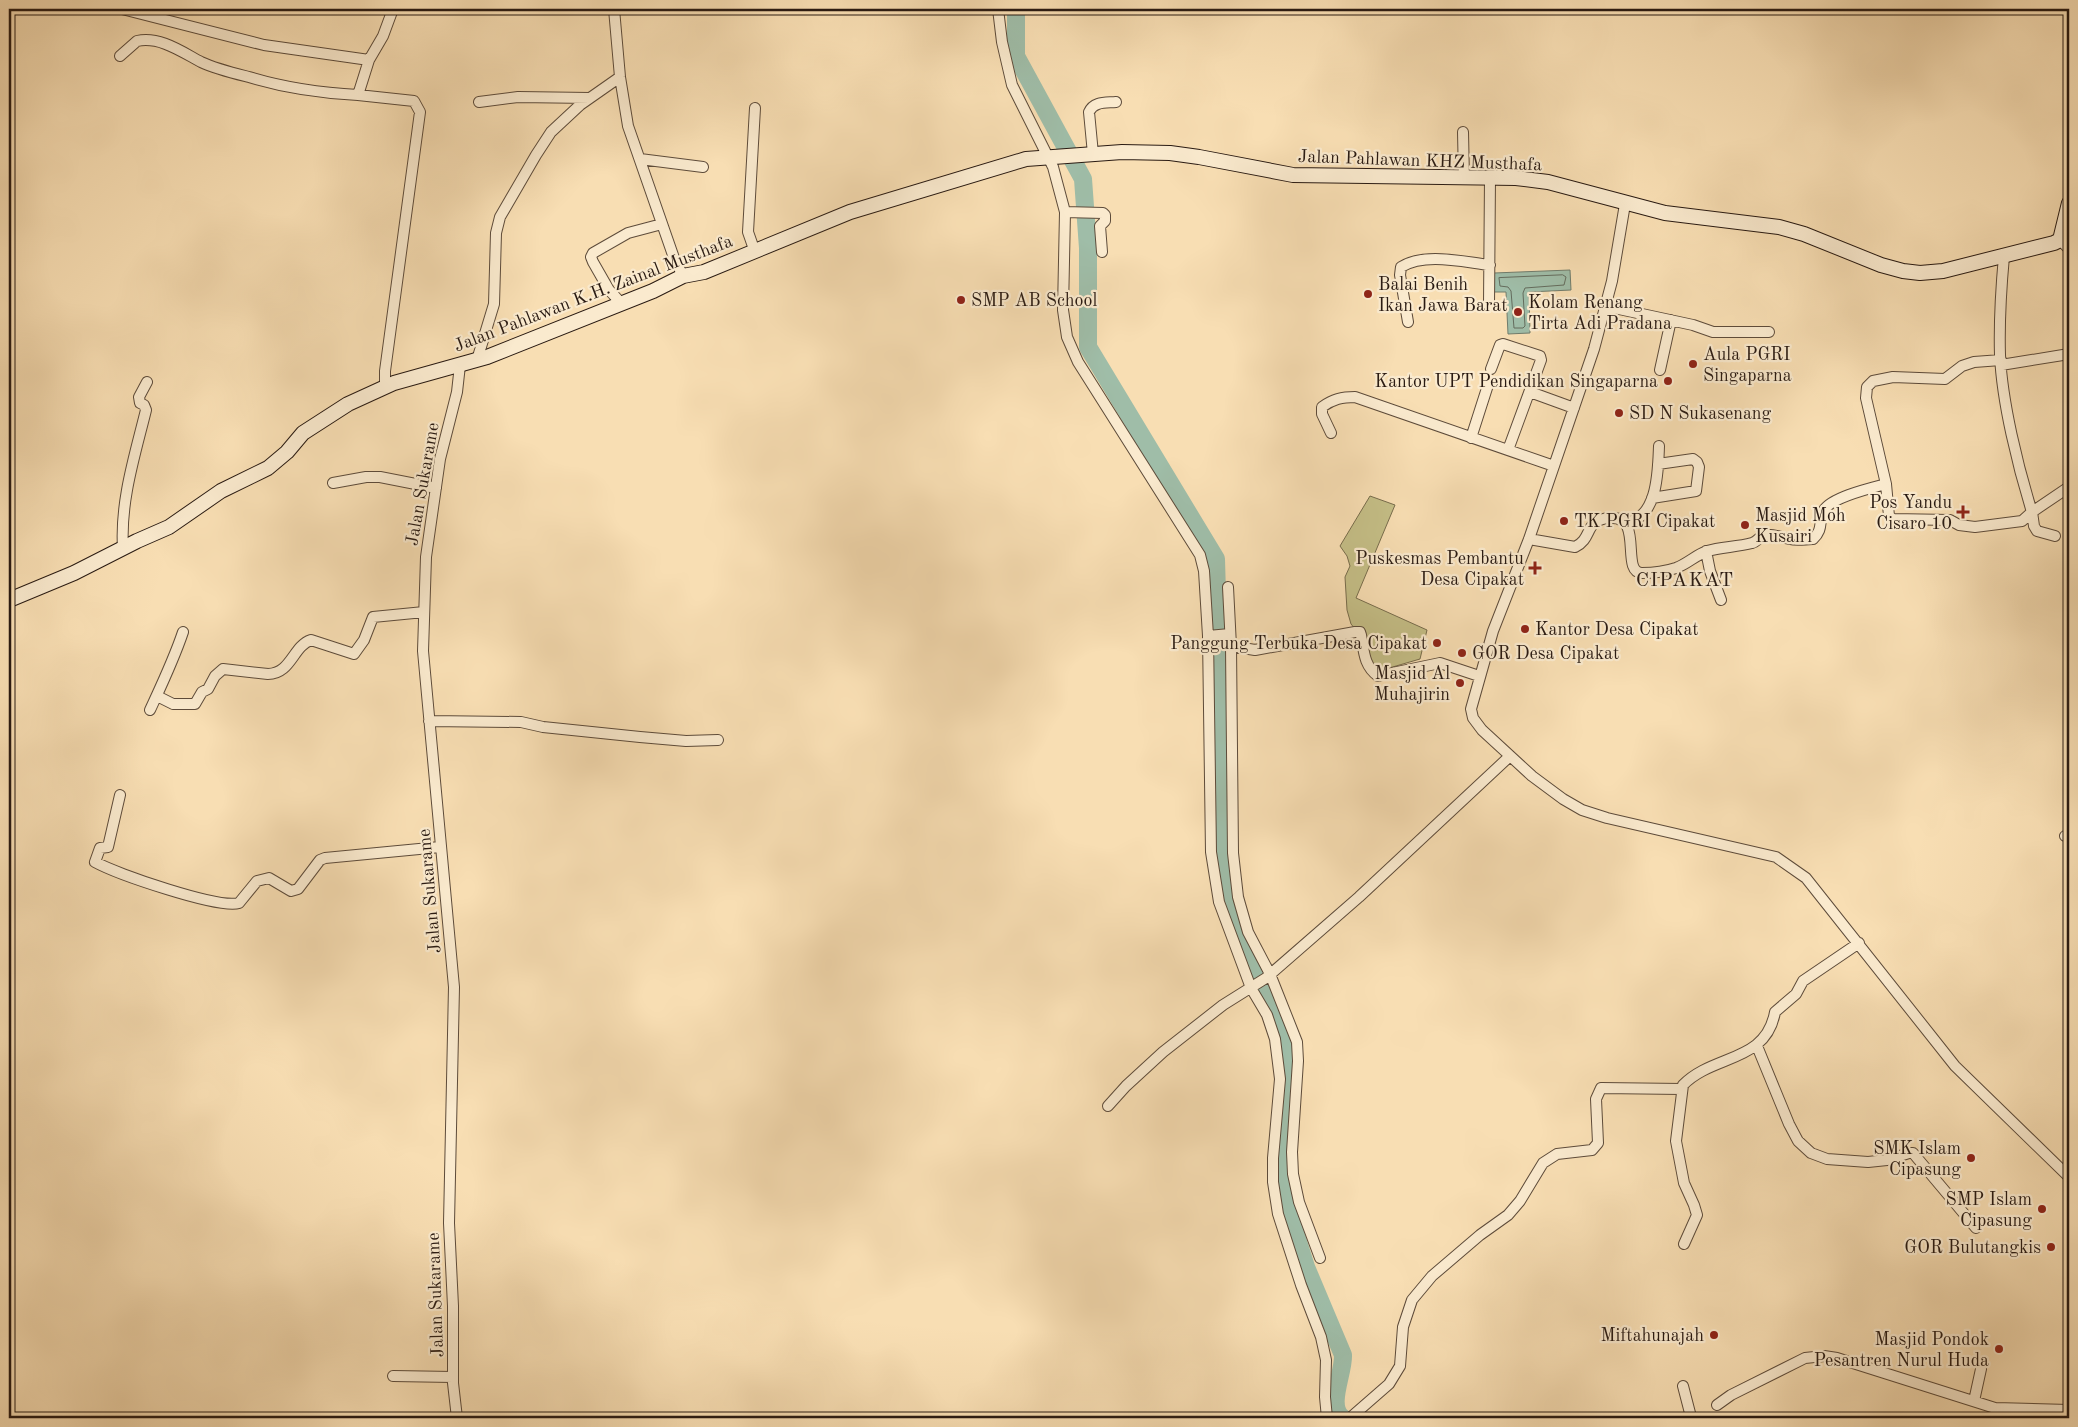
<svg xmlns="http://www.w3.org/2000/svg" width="2078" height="1427" viewBox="0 0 2078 1427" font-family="'Old Standard TT',serif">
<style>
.green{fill:#c5bf87;stroke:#776c4c}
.water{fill:#9fbda8;stroke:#707c6c}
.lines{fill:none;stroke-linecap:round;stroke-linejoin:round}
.shore{stroke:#646c5d;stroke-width:1}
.river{stroke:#9fbda8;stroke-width:18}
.street-casing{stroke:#5d4b3a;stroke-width:12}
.secondary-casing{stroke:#291a12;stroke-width:16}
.street{stroke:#faeace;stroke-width:10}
.secondary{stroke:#faeace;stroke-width:14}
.poi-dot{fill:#8f2418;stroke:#faeace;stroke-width:2}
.labels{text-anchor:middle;stroke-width:4.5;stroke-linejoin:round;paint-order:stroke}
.street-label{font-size:18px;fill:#291a12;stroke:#faeace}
.poi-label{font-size:18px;fill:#291a12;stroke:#faeace;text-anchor:end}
.quarter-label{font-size:20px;letter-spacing:1px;fill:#291a12;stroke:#faeace}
</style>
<rect width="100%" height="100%" fill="#f8deb3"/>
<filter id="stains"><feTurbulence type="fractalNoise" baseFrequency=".004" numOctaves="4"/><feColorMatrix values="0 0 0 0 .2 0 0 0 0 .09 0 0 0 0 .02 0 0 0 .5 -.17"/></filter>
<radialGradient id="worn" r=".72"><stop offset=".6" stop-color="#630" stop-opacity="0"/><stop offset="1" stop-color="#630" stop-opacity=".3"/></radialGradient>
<path class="green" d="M1370 496 1395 505 1356 598 1427 630 1420 659 1372 673 1360 635 1351 624 1347 610 1345 577 1350 566 1347 556 1340 546Z"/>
<path class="water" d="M1570 270 1571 290 1529 292 1530 333 1508 334 1506 292H1494V273Z"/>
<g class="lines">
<path class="shore" d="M1563 275 1566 277 1564 285 1525 288 1523 293 1525 326 1523 328H1514L1511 291 1508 287 1500 286 1499 278Z"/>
<path class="river" d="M1016 9V56L1083 179 1088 248V347L1216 559 1222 771 1228 905 1283 1026 1289 1046 1291 1068 1281 1177 1284 1197 1306 1267 1343 1355C1344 1373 1326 1407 1343 1418"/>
<g class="street-casing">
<path id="street" d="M122 9 264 45 369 60 358 95 414 101 420 112 385 371V388
M614 9 620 77 628 126 674 258 683 276
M998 9 1002 42 1012 85 1053 167 1065 212 1063 310 1067 337 1078 362 1200 555 1204 571 1208 636 1211 852 1219 902 1251 988 1267 1015 1275 1039 1280 1079 1273 1158V1182L1278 1214 1301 1285 1321 1337 1326 1360 1325 1397 1327 1418
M120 56 137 41C160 36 182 52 201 62 216 69 233 73 249 77 285 88 320 93 358 95
M369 60 383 36 393 9
M479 102 518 97 590 98
M755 108 748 232 755 252
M1463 132 1464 179
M1093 154 1089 112C1094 101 1106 103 1116 102
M640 159 703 167
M1625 204 1612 281 1594 349 1529 539 1493 631 1471 709 1473 718 1482 730 1532 776 1563 799 1582 810 1607 818 1776 857 1806 878 1955 1066 2069 1177
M1065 212 1103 213 1105 215V221L1100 226 1102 252
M2060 240 2069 249
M2004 256C2001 289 1999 322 2000 355 2002 402 2018 467 2032 512L2069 487
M622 304 609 290 593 262 591 257 593 253 628 233 662 224
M1489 305 1490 178
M1605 306 1693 325 1713 332H1769
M1408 322 1400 275 1401 267C1425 252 1463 262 1490 265
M477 360 494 304 496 233 500 217 536 155 551 132 580 105 620 77
M2001 360 1974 362 1962 366 1945 379 1893 377 1873 381 1867 387 1866 398 1886 484 1889 516 1893 519 1950 520 1959 525 1975 527 2022 521 2032 512
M2001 365 2069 354
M1491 369 1500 345 1503 344 1540 356 1541 360 1508 450
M1660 370 1671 320
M1530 392 1574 408
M1331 433 1322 414V407C1333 399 1342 397 1355 397L1554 466
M1471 438 1488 385
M333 483 366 477H380L436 488
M1652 498 1696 491 1699 467 1697 462 1693 459 1658 464
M2032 512 2034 526 2037 531 2055 536
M1625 523C1658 519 1658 471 1659 446
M1529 539 1575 547C1594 538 1583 519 1611 518 1644 516 1620 573 1642 573 1652 573 1667 571 1676 568 1687 564 1696 555 1707 551 1721 547 1737 547 1752 543 1757 542 1759 537 1764 535 1774 533 1781 538 1790 539 1797 541 1806 539 1813 539 1824 529 1818 521 1824 510 1832 497 1871 488 1886 484
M123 548C120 501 135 455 146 410L144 405 140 403 139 397 147 382
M1706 551 1710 571 1721 600
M1228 587 1231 646 1233 853 1238 897 1248 932 1270 974 1297 1042 1298 1061 1292 1152 1293 1174 1299 1202 1320 1258
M1208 636 1230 634
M1231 646 1255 650 1355 632H1360L1361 635C1364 652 1364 666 1378 676L1440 663 1479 676
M157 696 173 704H195L202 692 208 689 215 676 223 669 268 674C291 674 293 646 311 640L354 654 364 640 373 617 424 612
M150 710C162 684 174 659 183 632
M429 721 521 722 543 727 640 737 686 741 718 740
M120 795 108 847 100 848 95 862C117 874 218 909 239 903L257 881 269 878 291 891 298 889 320 860 325 858 440 847
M2065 836 2069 834
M1757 1046 1789 1124 1798 1141 1811 1153 1827 1159 1868 1162 1887 1160 1909 1153H1913L1976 1228
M1108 1106 1126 1086 1163 1052 1223 1005 1266 978 1359 897 1510 756
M1684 1244 1697 1215 1694 1205 1684 1183 1676 1141 1683 1085C1713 1054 1766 1063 1775 1012L1796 994 1803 981 1859 943
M393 1376 453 1377
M1683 1386 1690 1413 1689 1418
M1974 1401 1981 1369
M1717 1405 1731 1395 1805 1358 1824 1356 1837 1358 1995 1408 2069 1410
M457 1418 453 1383V1306L449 1223 454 987 423 651 426 557 440 459 457 392 460 365
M1350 1418 1389 1384 1400 1366 1403 1327 1412 1300 1432 1276 1480 1235 1508 1215 1520 1201 1543 1163 1557 1154 1592 1150 1598 1143 1596 1099 1601 1088 1682 1089"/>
</g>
<g class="secondary-casing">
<path id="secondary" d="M9 600 74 573 137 541 169 527 221 491 268 468 287 452 303 433 348 404 394 383 487 357 653 291 683 276 704 272 850 212 1026 159 1122 152 1170 153 1199 157 1293 175 1516 178 1548 182 1665 213 1779 227 1804 234 1881 265 1903 271 1920 273 1943 271 2054 243 2060 240 2069 203"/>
</g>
<use href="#street" class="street"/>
<use href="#secondary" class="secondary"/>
</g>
<g class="poi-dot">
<circle cx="1368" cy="294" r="5"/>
<circle cx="961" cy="300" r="5"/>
<circle cx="1518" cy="312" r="5"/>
<circle cx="1693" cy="364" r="5"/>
<circle cx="1668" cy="381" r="5"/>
<circle cx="1619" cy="413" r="5"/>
<path d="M1960.5 504.5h5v5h5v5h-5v5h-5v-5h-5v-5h5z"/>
<circle cx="1564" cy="521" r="5"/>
<circle cx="1745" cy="525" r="5"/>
<path d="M1532.5 560.5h5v5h5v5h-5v5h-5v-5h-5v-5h5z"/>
<circle cx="1525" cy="629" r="5"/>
<circle cx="1437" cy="643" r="5"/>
<circle cx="1462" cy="653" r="5"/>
<circle cx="1460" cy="683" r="5"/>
<circle cx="1971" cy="1158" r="5"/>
<circle cx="2042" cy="1209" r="5"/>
<circle cx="2051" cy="1247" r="5"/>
<circle cx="1714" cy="1335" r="5"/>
<circle cx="1999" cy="1349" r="5"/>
</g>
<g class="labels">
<g class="street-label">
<text transform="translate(1420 160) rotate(2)" y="6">Jalan Pahlawan KHZ Musthafa</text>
<text transform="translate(593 293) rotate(-21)" y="6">Jalan Pahlawan K.H. Zainal Musthafa</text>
<text transform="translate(422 484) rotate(-80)" y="6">Jalan Sukarame</text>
<text transform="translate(429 891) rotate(-95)" y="6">Jalan Sukarame</text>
<text transform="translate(435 1295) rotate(-92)" y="6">Jalan Sukarame</text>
</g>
<g class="poi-label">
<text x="1378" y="290" text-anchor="start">Balai Benih<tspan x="1378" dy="21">Ikan Jawa Barat</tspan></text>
<text x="971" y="306" text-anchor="start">SMP AB School</text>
<text x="1528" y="308" text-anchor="start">Kolam Renang<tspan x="1528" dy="21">Tirta Adi Pradana</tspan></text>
<text x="1703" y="360" text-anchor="start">Aula PGRI<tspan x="1703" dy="21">Singaparna</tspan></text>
<text x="1658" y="387">Kantor UPT Pendidikan Singaparna</text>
<text x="1629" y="419" text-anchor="start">SD N Sukasenang</text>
<text x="1952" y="508">Pos Yandu<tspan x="1952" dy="21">Cisaro 10</tspan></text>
<text x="1755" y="521" text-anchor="start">Masjid Moh<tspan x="1755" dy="21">Kusairi</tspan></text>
<text x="1574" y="527" text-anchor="start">TK PGRI Cipakat</text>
<text x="1524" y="564">Puskesmas Pembantu<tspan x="1524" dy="21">Desa Cipakat</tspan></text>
<text x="1535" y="635" text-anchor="start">Kantor Desa Cipakat</text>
<text x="1427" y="649">Panggung Terbuka Desa Cipakat</text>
<text x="1472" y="659" text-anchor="start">GOR Desa Cipakat</text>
<text x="1450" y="679">Masjid Al<tspan x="1450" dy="21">Muhajirin</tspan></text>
<text x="1961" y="1154">SMK Islam<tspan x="1961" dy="21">Cipasung</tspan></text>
<text x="2032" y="1205">SMP Islam<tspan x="2032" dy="21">Cipasung</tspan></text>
<text x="2041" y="1253">GOR Bulutangkis</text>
<text x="1704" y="1341">Miftahunajah</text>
<text x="1989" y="1345">Masjid Pondok<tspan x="1989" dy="21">Pesantren Nurul Huda</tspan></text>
</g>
<g class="quarter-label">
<text x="1685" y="586">CIPAKAT</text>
</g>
</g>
<rect width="2078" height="1427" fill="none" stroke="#f8deb3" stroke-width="30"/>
<rect x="10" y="10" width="2058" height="1407" fill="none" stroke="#291a12" stroke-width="2.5"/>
<rect x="15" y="15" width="2048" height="1397" fill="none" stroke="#291a12"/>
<rect width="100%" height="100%" filter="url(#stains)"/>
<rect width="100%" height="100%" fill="url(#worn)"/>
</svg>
